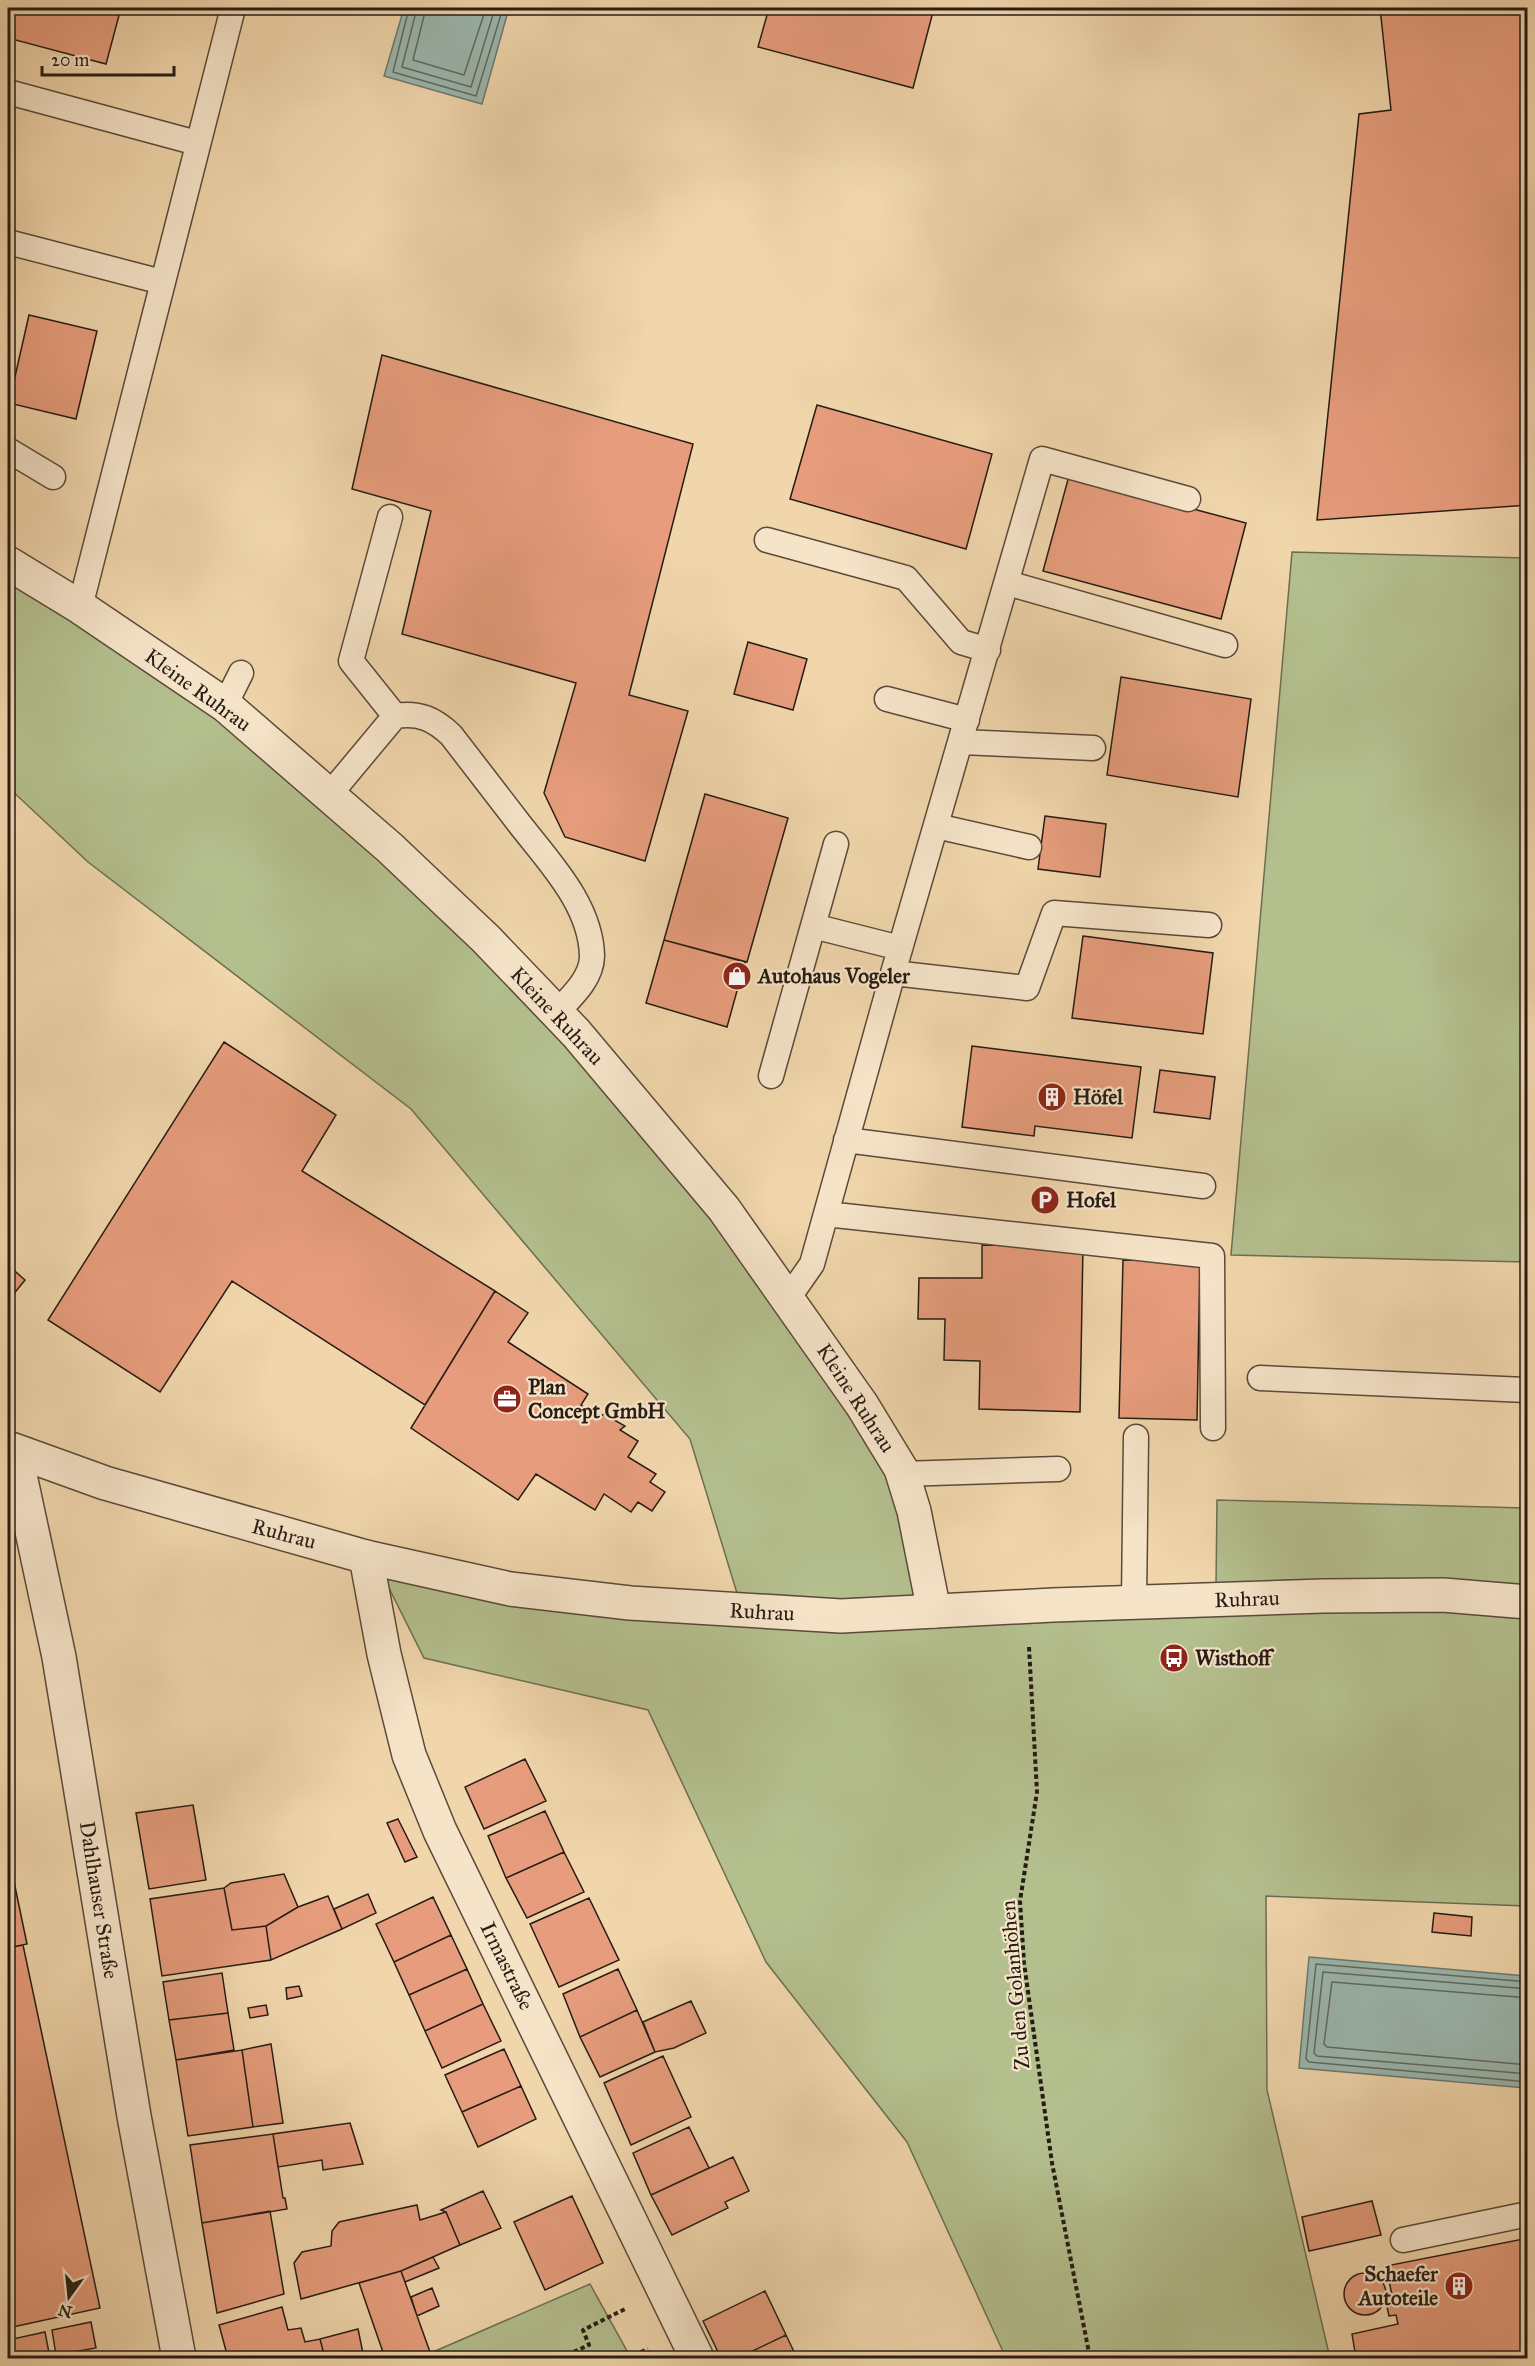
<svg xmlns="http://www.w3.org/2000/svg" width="1535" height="2366" viewBox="0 0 1535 2366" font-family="'IM FELL Great Primer',serif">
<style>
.green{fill:#b4bf8e;stroke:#6d6e51;stroke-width:1.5}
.water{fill:#9bb8b0;stroke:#6c7a72;stroke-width:1.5}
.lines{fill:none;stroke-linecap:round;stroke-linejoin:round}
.shore{stroke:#606a62;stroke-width:1.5}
.building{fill:#e79d7d;stroke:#261c14;stroke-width:1.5}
.service-casing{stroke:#594a3a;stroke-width:27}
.minor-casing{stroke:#594a3a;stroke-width:36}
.tertiary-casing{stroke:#594a3a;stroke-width:36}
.path{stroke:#261c14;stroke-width:4;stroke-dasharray:4.5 3;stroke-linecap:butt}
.service{stroke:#f6e4c9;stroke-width:24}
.minor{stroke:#f6e4c9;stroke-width:33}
.tertiary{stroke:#f6e4c9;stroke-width:33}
.labels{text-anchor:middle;stroke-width:4.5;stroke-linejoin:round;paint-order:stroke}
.street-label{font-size:21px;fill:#261c14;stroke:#f6e4c9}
.poi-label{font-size:21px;font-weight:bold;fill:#261c14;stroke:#f6e4c9;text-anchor:start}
</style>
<rect width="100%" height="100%" fill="#f1d6ac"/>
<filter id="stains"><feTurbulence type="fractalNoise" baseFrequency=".00333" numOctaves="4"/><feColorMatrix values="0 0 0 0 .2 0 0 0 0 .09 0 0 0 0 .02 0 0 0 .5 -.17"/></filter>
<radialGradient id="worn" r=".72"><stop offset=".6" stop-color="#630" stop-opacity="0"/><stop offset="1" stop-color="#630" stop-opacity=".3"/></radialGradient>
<path class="green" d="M1292 552 1527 558V1262L1231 1255Z
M8 568 329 799 663 1139 897 1476 927 1604 740 1603 690 1439 411 1109 88 862 8 787Z
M1217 1500 1527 1508V1596L1216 1586Z
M377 1564 626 1610 1444 1604 1527 1612V1906L1266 1896 1267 2090 1330 2358H1006L907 2142 766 1962 648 1710 424 1658Z
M590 2284 627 2351 610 2358H435L433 2352Z"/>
<path class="water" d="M404 8H509L482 104 384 76Z
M1309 1957 1527 1976V2088L1299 2068Z"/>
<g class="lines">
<path class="shore" d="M409 8 393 72 476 96 503 8
M417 8 402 67 471 87 495 8
M426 8 413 60 464 75 486 8
M1528 1982 1316 1964 1306 2059 1309 2062 1528 2082
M1528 1989 1323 1972 1314 2053 1317 2056 1528 2074
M1528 1998 1332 1982 1324 2044 1327 2047 1528 2065"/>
</g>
<path class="building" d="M8 8H121L106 64 8 38Z
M769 8H934L913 88 758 47Z
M1380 8H1528V505L1317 520 1359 114 1391 110Z
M29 315 97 331 76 419 9 403Z
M382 355 693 444 629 695 688 711 645 861 565 837 544 793 576 683 402 634 431 511 352 489Z
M817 405 992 454 966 549 790 499Z
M1069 476 1246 523 1221 619 1043 571Z
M748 642 807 659 793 710 734 694Z
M1121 677 1251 699 1238 797 1107 775Z
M705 794 788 818 747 962 664 940Z
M1045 816 1106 824 1100 877 1038 869Z
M1083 936 1213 953 1203 1034 1072 1018Z
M664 940 745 962 727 1027 646 1003Z
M224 1042 336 1115 302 1171 495 1291 425 1405 232 1281 160 1392 48 1320Z
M972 1046 1141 1067 1132 1138 1035 1126 1034 1136 962 1127Z
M1160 1070 1215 1077 1210 1119 1154 1112Z
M982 1245 1083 1246 1080 1412 979 1409 980 1361 944 1360 945 1319H918L919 1278H982Z
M1123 1260 1200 1261 1197 1420 1119 1418Z
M8 1265 25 1280 8 1301Z
M495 1291 528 1313 508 1342 588 1394 581 1405 599 1417 604 1414 625 1426 620 1430 638 1441 628 1457 656 1474 650 1482 665 1492 652 1511 638 1502 631 1512 604 1494 595 1510 536 1474 518 1500 411 1428Z
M525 1759 546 1801 484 1829 465 1787Z
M193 1805 206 1880 149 1889 136 1813Z
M545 1811 564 1852 506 1878 488 1836Z
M398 1819 417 1857 405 1862 387 1823Z
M564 1852 584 1892 527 1918 506 1878Z
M8 1853 27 1944 8 1948Z
M284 1874 298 1907 266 1926 232 1930 224 1888 231 1883Z
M224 1888 232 1930 266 1926 271 1960 162 1976 150 1899Z
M368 1894 376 1913 342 1929 334 1909Z
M328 1896 342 1929 271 1960 266 1926 298 1907Z
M433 1897 451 1935 394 1962 376 1924Z
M589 1898 619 1960 559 1987 530 1924Z
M1434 1913 1472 1917 1471 1936 1432 1932Z
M451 1935 467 1969 409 1995 394 1962Z
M23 1945 100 2308 8 2328V1948Z
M467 1969 483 2004 425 2031 409 1995Z
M618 1969 637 2010 580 2037 563 1994Z
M222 1973 228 2013 169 2020 163 1982Z
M299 1986 302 1996 287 1999 286 1988Z
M691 2001 706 2033 674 2048 655 2052 643 2022Z
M483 2004 501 2041 442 2068 425 2031Z
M266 2005 268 2015 250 2018 248 2008Z
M637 2010 655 2052 600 2077 580 2037Z
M228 2013 234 2050 176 2060 169 2020Z
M271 2044 283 2123 253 2127 242 2050Z
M504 2049 521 2086 462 2112 445 2075Z
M242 2050 253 2127 188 2136 176 2060Z
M663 2056 691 2117 631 2145 604 2083Z
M521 2086 536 2119 478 2147 462 2112Z
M350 2123 363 2164 323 2170 322 2160 278 2167 273 2134Z
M689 2127 709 2168 651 2195 633 2153Z
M273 2134 283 2198H285L287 2209 202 2223 190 2145Z
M733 2157 749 2191 725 2202 728 2208 672 2235 651 2195Z
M483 2191 501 2228 460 2245 446 2212 441 2210Z
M572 2196 603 2263 545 2290 514 2222Z
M1372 2201 1381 2235 1309 2251 1302 2217Z
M417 2205 420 2220 446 2212 460 2245 401 2271 301 2299 294 2263 302 2252 331 2246 332 2231 339 2222Z
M270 2211 284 2294 217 2313 202 2223Z
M1528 2238V2358H1356L1352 2334 1398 2324 1396 2315 1389 2316 1387 2307 1394 2305 1386 2266Z
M433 2257 439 2268 405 2282 401 2271Z
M401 2271 430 2352 404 2358H385L359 2283Z
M1344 2294a21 21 0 1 1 42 0a21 21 0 1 1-42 0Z
M432 2288 439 2306 417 2316 411 2297Z
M765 2291 786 2335 738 2358H721L703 2321Z
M282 2307 288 2330 301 2328 305 2342 320 2339 325 2358H228L219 2325Z
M91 2322 96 2348 56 2355 52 2330Z
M358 2329 364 2358H325L320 2339Z
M45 2332 50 2358H8V2340Z
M786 2335 797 2358H738Z
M430 2352 433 2358H404Z"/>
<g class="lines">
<g class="service-casing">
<path id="service" d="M8 92 197 143
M8 242 162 282
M8 450 53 477
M390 517 351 661 395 716
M767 540 906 578 961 642 988 650
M1007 583 1225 645
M80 607 233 8
M887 699 967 720
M225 705 241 673
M961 742 1093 748
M330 794 395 716C419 712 434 719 451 735 473 764 496 793 518 822 548 861 591 904 592 956 592 979 570 998 556 1013
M936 826 1029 847
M836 844 813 926 900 948
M893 973 1027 988 1054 913 1209 925
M771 1076 813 926
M846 1140 1203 1186
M826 1214 1212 1256 1213 1428
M789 1297 812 1264 893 973 1042 459 1188 499
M1260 1378 1528 1390
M902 1474 1058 1469
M1134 1602 1136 1437
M1403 2240 1528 2214"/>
</g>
<g class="minor-casing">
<path id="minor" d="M8 563 80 607 225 705 390 848 486 939 576 1033 724 1209 862 1405 901 1469 914 1511 934 1611
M15 1452 59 1657 134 2116 179 2358
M366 1557 384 1654 409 1755 440 1831 697 2358"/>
</g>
<g class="tertiary-casing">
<path id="tertiary" d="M8 1448 105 1483 366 1557 510 1589 630 1603 841 1616 1053 1605 1323 1596 1443 1595 1528 1602"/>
</g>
<path class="path" d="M1029 1647 1037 1792 1020 1901 1024 1963 1052 2163 1090 2358
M560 2358 589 2345 583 2330 627 2308
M627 2358 648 2349"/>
<use href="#service" class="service"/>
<use href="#minor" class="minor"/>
<use href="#tertiary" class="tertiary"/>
</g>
<defs>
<g id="shop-disc" transform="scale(1.5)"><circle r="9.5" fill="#8f2418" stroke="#f6e4c9"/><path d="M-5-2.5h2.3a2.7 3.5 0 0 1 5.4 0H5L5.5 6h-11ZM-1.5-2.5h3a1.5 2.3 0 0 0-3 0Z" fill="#fff"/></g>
<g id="building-disc" transform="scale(1.5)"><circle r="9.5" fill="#8f2418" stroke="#f6e4c9"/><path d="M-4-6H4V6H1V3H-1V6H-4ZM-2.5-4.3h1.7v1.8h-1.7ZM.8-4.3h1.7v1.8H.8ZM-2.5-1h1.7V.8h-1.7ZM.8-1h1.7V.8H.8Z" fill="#fff"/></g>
<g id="parking-disc" transform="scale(1.5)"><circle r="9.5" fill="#8f2418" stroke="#f6e4c9"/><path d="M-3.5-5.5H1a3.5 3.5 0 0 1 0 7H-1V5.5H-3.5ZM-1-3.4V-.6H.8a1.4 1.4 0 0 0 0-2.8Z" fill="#fff"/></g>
<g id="office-disc" transform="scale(1.5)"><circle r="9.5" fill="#8f2418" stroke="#f6e4c9"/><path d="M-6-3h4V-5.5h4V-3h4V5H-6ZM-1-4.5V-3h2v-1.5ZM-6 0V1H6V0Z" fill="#fff"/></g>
<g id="bus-disc" transform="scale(1.5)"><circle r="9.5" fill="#8f2418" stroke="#f6e4c9"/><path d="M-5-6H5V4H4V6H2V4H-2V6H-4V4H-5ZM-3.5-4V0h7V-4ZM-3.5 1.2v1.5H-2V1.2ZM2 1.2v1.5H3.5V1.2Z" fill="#fff"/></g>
</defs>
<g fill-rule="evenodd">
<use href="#shop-disc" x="737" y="976"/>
<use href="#building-disc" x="1052" y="1097"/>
<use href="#parking-disc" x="1045" y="1200"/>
<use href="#office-disc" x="507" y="1399"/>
<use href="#bus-disc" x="1174" y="1658"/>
<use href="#building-disc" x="1459" y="2286"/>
</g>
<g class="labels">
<g class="street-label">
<text transform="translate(198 690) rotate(36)" y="7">Kleine Ruhrau</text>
<text transform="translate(557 1016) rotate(47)" y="7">Kleine Ruhrau</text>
<text transform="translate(856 1398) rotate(57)" y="7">Kleine Ruhrau</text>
<text transform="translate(284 1534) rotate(15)" y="7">Ruhrau</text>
<text transform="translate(1247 1599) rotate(-2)" y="7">Ruhrau</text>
<text transform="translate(762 1612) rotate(3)" y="7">Ruhrau</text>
<text transform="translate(99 1900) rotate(81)" y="7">Dahlhauser Straße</text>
<text transform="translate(507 1966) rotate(64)" y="7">Irmastraße</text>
<text transform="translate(1015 1985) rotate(-95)" y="7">Zu den Golanhöhen</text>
</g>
<g class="poi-label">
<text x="758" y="983">Autohaus Vogeler</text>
<text x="1073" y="1104">Höfel</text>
<text x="1066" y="1207">Hofel</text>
<text x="528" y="1394">Plan<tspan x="528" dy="24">Concept GmbH</tspan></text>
<text x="1195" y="1665">Wisthoff</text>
<text x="1438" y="2281" text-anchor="end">Schaefer<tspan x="1438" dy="24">Autoteile</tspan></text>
</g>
</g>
<rect width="1535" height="2366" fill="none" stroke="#f1d6ac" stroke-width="30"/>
<rect x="9" y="9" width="1517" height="2348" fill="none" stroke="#261c14" stroke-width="3"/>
<rect x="15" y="15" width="1505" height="2336" fill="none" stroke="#261c14" stroke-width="1.5"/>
<g transform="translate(69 2297) rotate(195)" stroke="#f6e4c9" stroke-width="4.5" paint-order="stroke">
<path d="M0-4.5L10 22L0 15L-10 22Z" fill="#261c14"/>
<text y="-9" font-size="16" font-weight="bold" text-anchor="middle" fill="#261c14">N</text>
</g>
<path d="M42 66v9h132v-9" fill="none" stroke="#261c14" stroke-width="3"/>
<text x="51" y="66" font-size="18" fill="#261c14" stroke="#f6e4c9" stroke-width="4.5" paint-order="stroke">20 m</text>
<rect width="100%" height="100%" filter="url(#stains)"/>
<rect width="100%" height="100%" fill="url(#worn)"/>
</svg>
